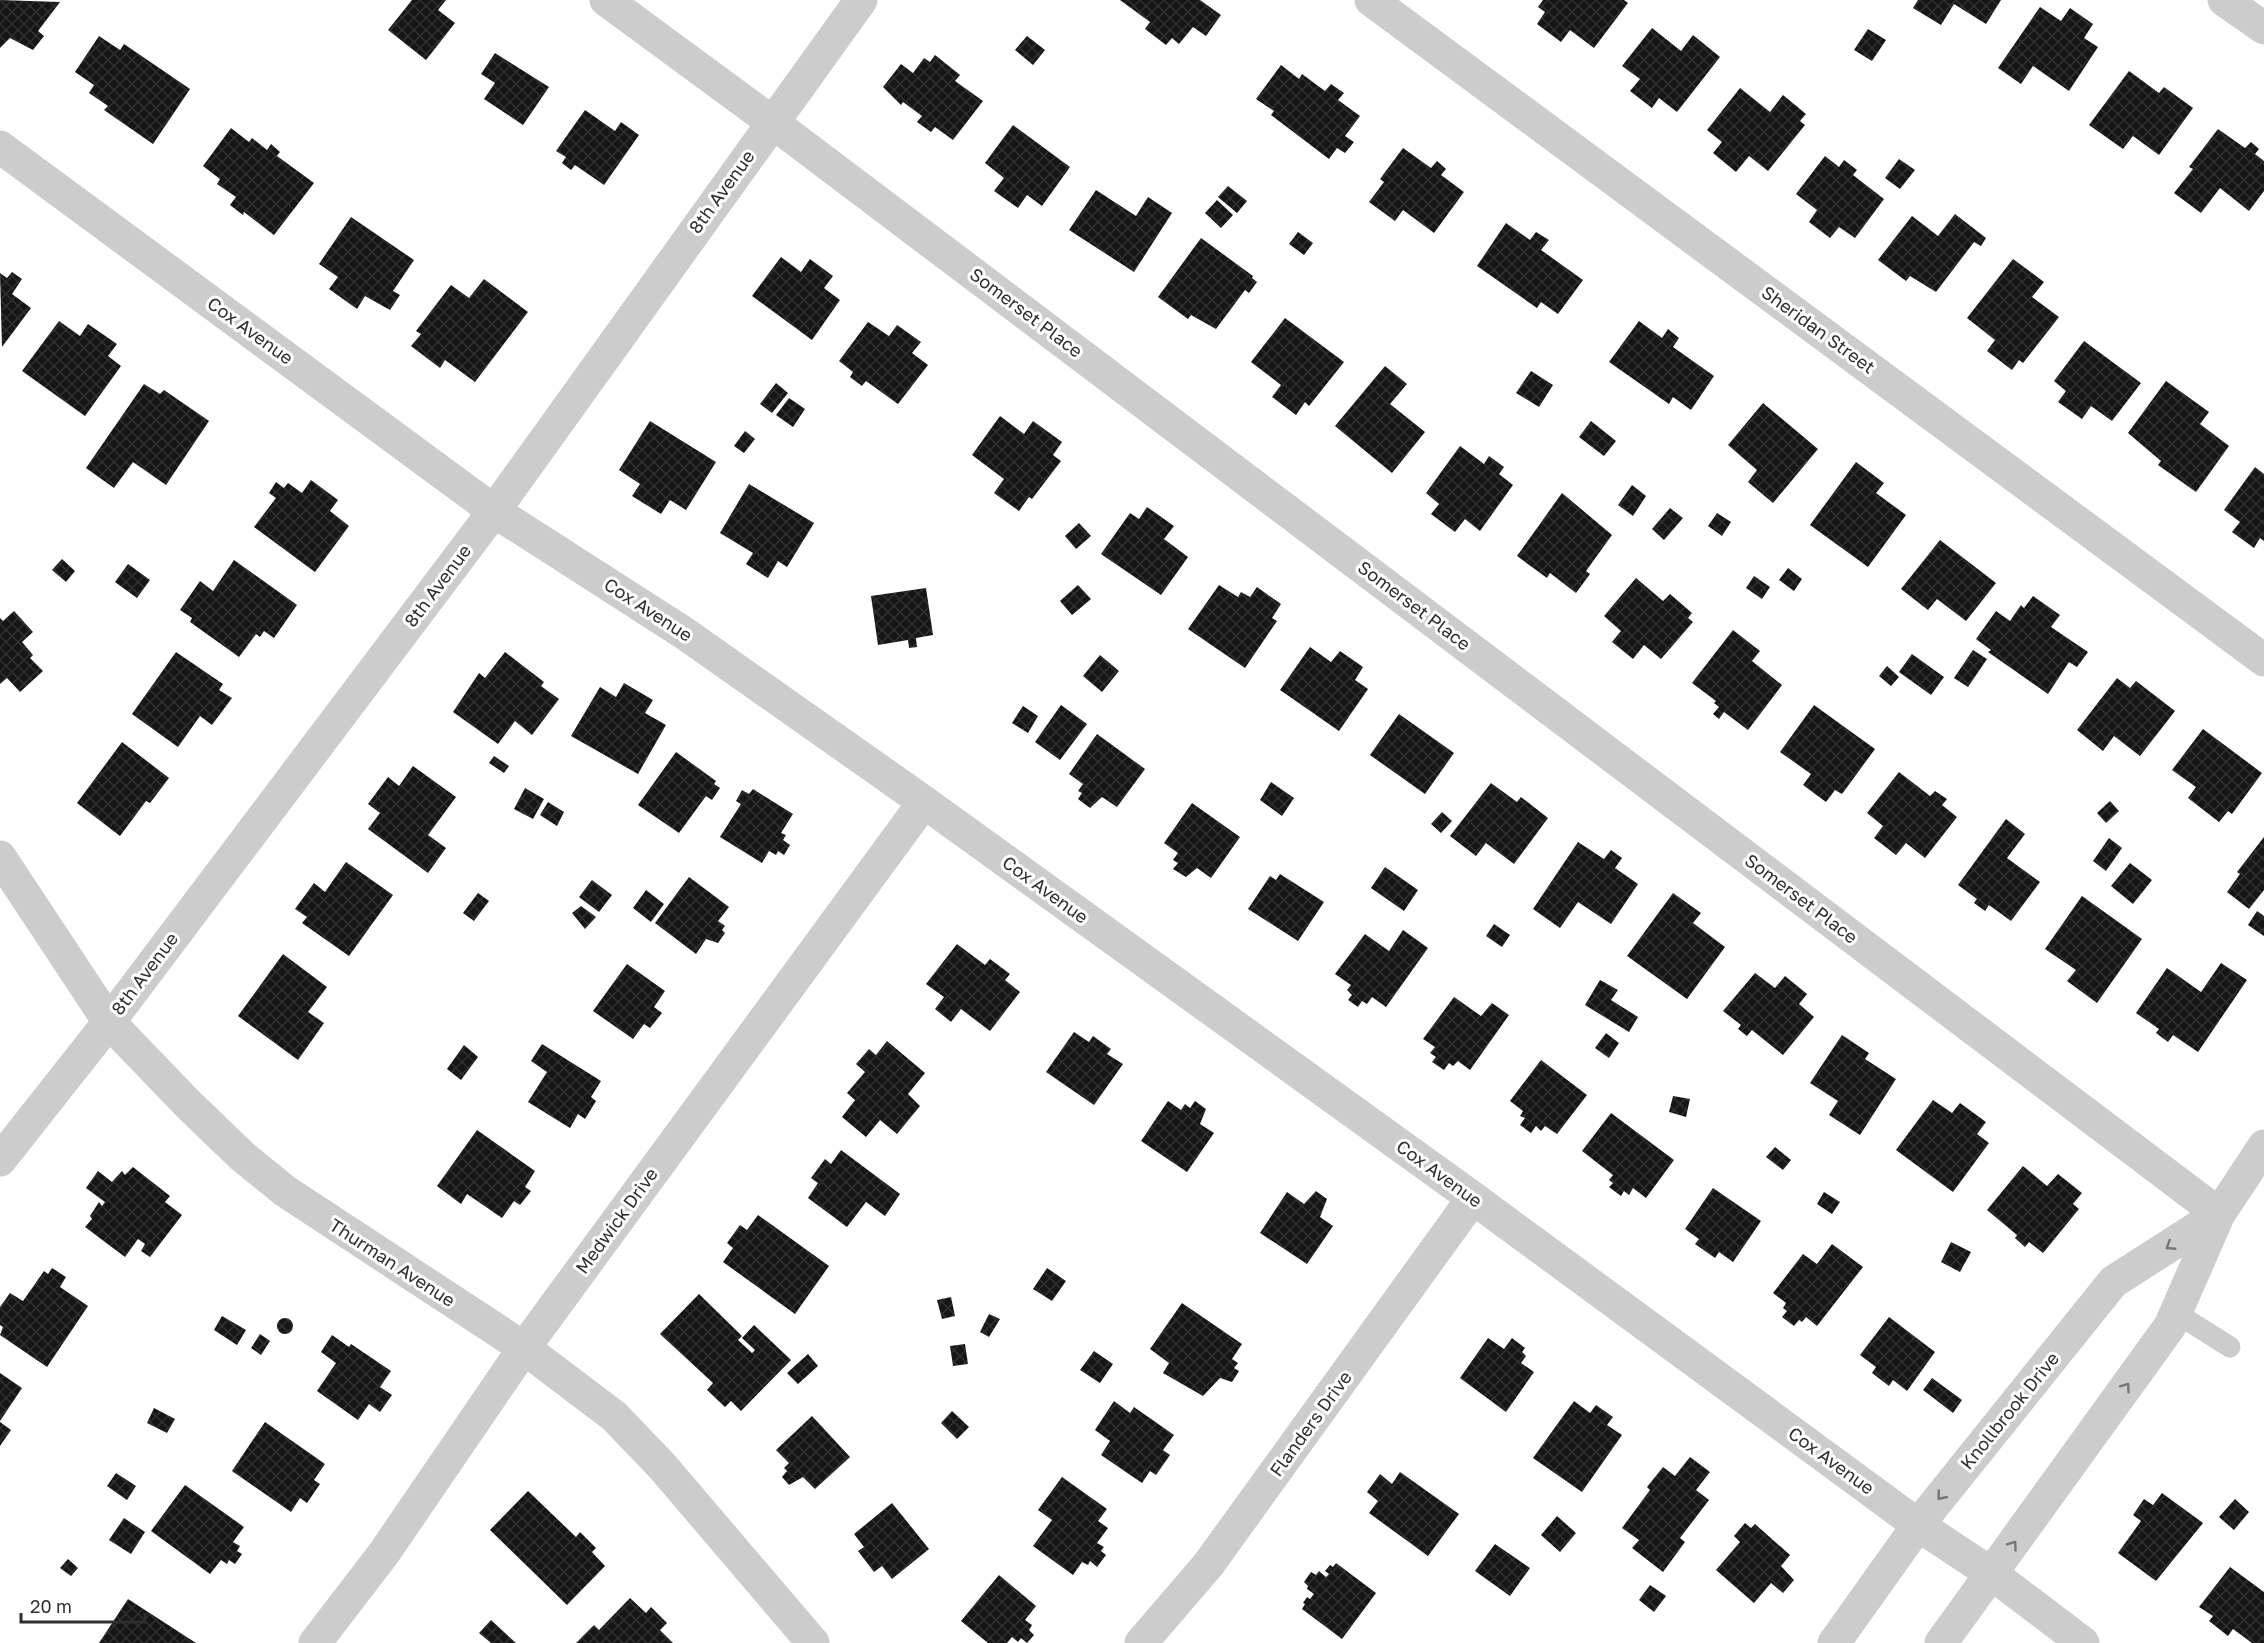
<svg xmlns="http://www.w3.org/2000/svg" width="2264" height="1643" viewBox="0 0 2264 1643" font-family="'Golos Text',sans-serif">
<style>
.building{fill:url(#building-cross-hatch)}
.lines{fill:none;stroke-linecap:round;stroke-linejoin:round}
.service{stroke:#ccc;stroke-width:21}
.minor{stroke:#ccc;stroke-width:33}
.oneway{stroke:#767676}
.labels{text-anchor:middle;stroke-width:6;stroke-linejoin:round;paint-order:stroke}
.street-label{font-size:18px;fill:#2f2f2f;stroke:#fff}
</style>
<defs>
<pattern id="building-cross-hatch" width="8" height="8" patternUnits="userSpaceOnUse" patternTransform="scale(1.5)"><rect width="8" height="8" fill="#161616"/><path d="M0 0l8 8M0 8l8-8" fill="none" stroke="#303030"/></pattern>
</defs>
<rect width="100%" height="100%" fill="#fff"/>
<path class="building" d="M0 0 60 2 38 31 44 36 33 50 10 38 0 48Z
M412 0H446L438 10 455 23 426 60 388 30Z
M1120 0H1200L1221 15 1206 36 1193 27 1179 44 1172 38 1166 45 1145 29 1150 22Z
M1543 0H1624L1628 3 1594 48 1570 30 1561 42 1537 24 1545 12 1538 7Z
M1918 0H2001L1986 24 1954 4 1941 25 1913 8Z
M2040 7 2061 21 2070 8 2093 24 2084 38 2098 47 2069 91 2033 66 2021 84 1998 68Z
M1652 28 1681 51 1693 35 1720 57 1677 112 1659 98 1652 108 1630 91 1640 79 1622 66Z
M1868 29 1886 40 1872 61 1854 50Z
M99 36 120 50 124 44 190 89 153 144 104 110 108 106 89 93 94 85 75 72Z
M1027 36 1045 50 1033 65 1015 50Z
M495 53 549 87 523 125 484 99 495 83 481 74Z
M935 55 960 75 955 81 983 101 953 140 935 127 931 132 917 122 922 116 903 102 901 105 883 87 901 64 913 73 924 58 930 62Z
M1281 65 1299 79 1302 74 1325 91 1331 84 1344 93 1338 100 1360 116 1345 136 1354 142 1345 153 1337 148 1329 159 1271 115 1274 111 1256 99Z
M2129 71 2159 93 2164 87 2193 108 2159 155 2133 136 2123 149 2089 125Z
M1740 88 1770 112 1783 95 1806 114 1800 121 1805 125 1768 171 1749 156 1736 172 1713 153 1722 142 1707 130Z
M585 110 615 131 621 122 639 135 604 185 575 165 571 170 562 163 566 157 556 151Z
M1013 125 1070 167 1042 206 1027 195 1018 208 994 191 1004 178 985 163Z
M231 128 249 142 252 138 267 150 271 144 280 152 277 156 314 183 274 235 244 212 243 215 230 205 236 197 217 184 220 179 203 166Z
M2218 129 2245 148 2251 142 2259 149 2255 154 2264 161V191L2249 211 2220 188 2201 213 2174 193 2193 169 2189 167Z
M1403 148 1431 168 1437 161 1446 169 1441 175 1464 192 1434 233 1403 210 1395 221 1369 202 1384 182 1380 179Z
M1825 156 1839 167 1844 160 1857 170 1853 175 1884 199 1855 238 1839 227 1830 238 1809 222 1817 210 1796 194Z
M1899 159 1915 170 1900 189 1885 178Z
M1228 186 1247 201 1237 213 1218 197Z
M1096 190 1136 216 1148 197 1172 213 1134 272 1069 230Z
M1217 200 1233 215 1221 228 1205 213Z
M1955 214 1986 238 1981 246 1974 242 1936 292 1910 276 1906 281 1878 260 1912 216 1938 236Z
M351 217 414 260 393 291 400 295 390 310 365 296 357 309 329 289 338 277 319 264Z
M1506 223 1530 240 1536 232 1549 240 1541 250 1583 280 1558 314 1541 302 1537 308 1477 266Z
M1298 232 1313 243 1304 255 1289 244Z
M1201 238 1253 276 1252 278 1257 282 1249 293 1245 290 1216 329 1191 315 1188 319 1158 297Z
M781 257 801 272 810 259 833 276 824 288 840 300 812 340 752 296Z
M2013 259 2044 282 2032 297 2059 317 2023 363 2019 360 2012 370 1987 351 1995 340 1967 318Z
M12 272 22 279 12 294 31 308 2 347 0 273 7 278Z
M484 279 528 312 475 382 445 360 440 368 411 346 421 334 416 331 451 285 469 298Z
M1285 318 1344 362 1309 406 1305 402 1296 415 1272 397 1281 385 1251 362Z
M59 321 80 336 88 324 117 344 108 356 121 366 85 416 22 371Z
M1639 321 1662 338 1668 329 1679 338 1673 347 1714 376 1691 410 1673 397 1669 404 1609 362Z
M868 322 889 336 897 325 921 342 912 353 928 365 898 404 866 381 862 386 850 377 853 372 839 361Z
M2084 341 2141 383 2112 421 2091 406 2082 419 2058 402 2066 391 2054 381Z
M1385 366 1407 384 1390 404 1425 432 1392 473 1335 426Z
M1531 371 1553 385 1539 407 1516 393Z
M2166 381 2209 412 2200 424 2229 446 2196 492 2158 465 2161 461 2128 433Z
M776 383 788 393 772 413 760 404Z
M144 384 160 394 164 390 209 421 166 485 133 462 114 488 86 468Z
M789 398 805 409 793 427 776 415Z
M1763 403 1818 449 1773 503 1748 482 1757 470 1728 445Z
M1000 416 1024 434 1033 421 1062 442 1053 455 1061 461 1032 499 1029 497 1019 511 994 493 1004 479 972 455Z
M650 421 716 462 686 510 670 500 661 514 632 496 640 484 619 470Z
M1591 421 1616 441 1604 456 1579 437Z
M745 431 755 439 744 453 734 446Z
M1460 446 1484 464 1489 456 1504 467 1499 474 1513 485 1480 531 1465 519 1455 532 1431 514 1439 504 1426 493Z
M1856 462 1884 483 1876 493 1906 515 1868 567 1810 525Z
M2255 467 2264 474V541L2260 538 2254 548 2232 532 2240 522 2224 510Z
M311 480 338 500 330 511 349 526 315 572 254 527 276 498 269 493 276 482 284 488 288 483 302 493Z
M749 484 814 523 787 567 778 561 768 578 746 564 753 553 720 533Z
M1632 485 1646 496 1633 516 1618 505Z
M1562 493 1612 535 1586 571 1590 574 1576 593 1550 573 1547 578 1517 556Z
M1147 507 1174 526 1164 539 1188 557 1161 595 1101 554 1130 513 1139 519Z
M1670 508 1683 518 1664 540 1652 529Z
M1717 513 1731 522 1722 536 1708 526Z
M1079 523 1091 536 1076 549 1065 536Z
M1940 540 1996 583 1966 621 1937 599 1928 610 1901 589Z
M62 559 75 571 66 582 52 570Z
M234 560 297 605 274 638 264 631 260 637 256 634 239 657 190 622 192 618 180 610 200 581 213 591Z
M128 564 150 580 137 598 115 582Z
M1788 568 1802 579 1794 591 1779 580Z
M1754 576 1770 587 1762 599 1746 588Z
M1636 578 1663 601 1670 594 1692 613 1688 618 1693 622 1661 659 1644 645 1633 659 1612 642 1621 631 1604 616Z
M1078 585 1091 599 1072 615 1060 601Z
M1219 585 1238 597 1241 592 1250 597 1257 587 1281 604 1272 618 1277 621 1245 668 1188 629Z
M926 588 933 635 916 638 917 647 909 648 908 640 878 645 871 596Z
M2033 596 2060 615 2051 627 2088 652 2077 667 2069 662 2048 694 1988 652 1991 650 1976 639 1996 611 2010 621 2021 605 2024 608Z
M14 611 33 632 22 642 33 655 30 658 43 671 20 692 7 678 0 684V618L3 621Z
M1733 630 1760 651 1752 661 1782 685 1748 730 1724 712 1719 719 1713 714 1719 707 1714 703 1716 701 1692 683Z
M1310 647 1331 662 1340 651 1363 667 1355 680 1368 689 1339 731 1280 690Z
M1973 650 1987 659 1968 687 1954 678Z
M176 652 223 684 219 690 232 698 212 725 200 716 178 747 132 714Z
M505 652 544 682 541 686 559 699 532 735 515 721 498 744 453 712 479 673 485 678Z
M1912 654 1944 677 1931 695 1899 672Z
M1100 655 1119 671 1102 692 1083 676Z
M1887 666 1899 677 1891 686 1879 676Z
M2117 678 2130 688 2136 681 2175 711 2140 756 2114 736 2103 751 2077 730Z
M624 683 653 700 645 713 666 725 638 774 571 736 600 687 616 697Z
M1061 705 1087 724 1060 760 1035 742Z
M1814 705 1875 749 1842 794 1835 790 1826 802 1803 785 1811 774 1780 752Z
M1023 706 1038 716 1028 733 1012 723Z
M1399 714 1454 753 1425 794 1370 755Z
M2203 729 2262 773 2232 814 2228 811 2219 822 2188 798 2196 787 2172 770Z
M1097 734 1145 769 1117 807 1102 797 1090 808 1078 799 1082 793 1078 791 1083 784 1069 774Z
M122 742 169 778 150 803 146 801 120 836 77 803Z
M676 752 716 781 714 784 720 788 712 800 706 796 679 833 638 805Z
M494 756 509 766 504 773 489 763Z
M413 766 456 797 428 835 446 848 428 873 368 829 380 813 368 804 388 777 399 786Z
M1899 772 1930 796 1935 791 1947 799 1942 805 1957 817 1925 858 1906 843 1896 855 1874 838 1883 826 1867 813Z
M1271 782 1294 798 1282 816 1260 800Z
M1491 783 1517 802 1521 797 1548 818 1514 864 1486 843 1476 856 1450 836Z
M525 788 544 799 533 819 514 809Z
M753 789 793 814 781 833 786 835 783 840 790 845 784 855 778 851 776 855 769 851 762 863 720 837 741 804 736 801 742 790 749 794Z
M2110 801 2119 811 2106 823 2097 813Z
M548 802 564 812 557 826 540 815Z
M1192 803 1240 837 1211 878 1197 868 1186 877 1173 869 1178 863 1173 860 1178 853 1164 843Z
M1442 812 1452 821 1441 833 1431 824Z
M2006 819 2025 834 2007 858 2040 882 2011 921 1989 905 1985 911 1974 903 1977 899 1958 885Z
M2264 837V890L2249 909 2227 892 2240 874 2237 872Z
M2109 838 2122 848 2106 871 2093 861Z
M1578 842 1604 859 1611 850 1622 858 1615 868 1638 884 1611 924 1578 902 1560 928 1533 909Z
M346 862 393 895 349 956 302 923 307 917 295 909 314 883 325 892Z
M2130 863 2152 880 2133 904 2111 886Z
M1385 867 1418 890 1404 911 1371 888Z
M1280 874 1324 902 1298 941 1248 909 1270 876 1276 880Z
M689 877 729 907 718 921 725 926 722 930 725 933 718 943 706 939 696 954 655 923Z
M592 880 612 895 599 912 579 897Z
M646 890 664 904 651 922 633 908Z
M478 893 489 901 474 921 463 913Z
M1673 893 1701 913 1693 923 1725 947 1687 999 1627 956Z
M2082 896 2142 939 2097 1003 2067 981 2076 970 2045 949Z
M581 906 596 917 585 929 572 913Z
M2257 911 2264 916V936L2248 925Z
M1494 924 1510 935 1502 947 1486 936Z
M1403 930 1428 948 1386 1007 1372 997 1367 1004 1362 1001 1358 1007 1348 1000 1352 995 1347 990 1351 985 1335 974 1365 934 1389 951Z
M957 944 985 965 990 959 1010 974 1005 980 1020 992 990 1031 961 1009 951 1022 935 1009 944 997 926 984Z
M283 954 327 987 308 1012 324 1023 298 1060 238 1016Z
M2221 963 2247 980 2198 1052 2173 1035 2168 1042 2156 1033 2159 1029 2136 1013 2167 968 2201 992Z
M627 964 665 991 654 1007 662 1013 650 1028 644 1024 633 1039 593 1011Z
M1755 973 1775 988 1785 976 1807 994 1799 1004 1814 1017 1783 1055 1752 1030 1747 1036 1738 1029 1741 1025 1723 1011Z
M1600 980 1618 990 1611 1000 1638 1017 1629 1032 1585 1005Z
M1454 997 1481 1016 1492 1003 1509 1015 1470 1070 1458 1061 1453 1066 1449 1063 1444 1070 1432 1062 1436 1057 1430 1053 1435 1047 1423 1039Z
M1074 1032 1089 1042 1093 1036 1111 1049 1107 1054 1123 1064 1094 1105 1046 1072Z
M1606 1033 1619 1043 1609 1058 1595 1048Z
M1842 1035 1869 1053 1865 1059 1896 1079 1860 1135 1829 1115 1838 1101 1810 1083Z
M887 1041 925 1073 908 1094 920 1106 897 1134 880 1120 866 1137 842 1117 855 1100 847 1093 865 1072 856 1064 869 1049 876 1055Z
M542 1044 601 1081 591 1097 596 1101 585 1119 578 1114 570 1128 528 1102 547 1072 531 1061Z
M464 1045 478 1057 461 1080 447 1069Z
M1541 1060 1587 1095 1557 1134 1545 1126 1541 1131 1536 1126 1531 1133 1520 1125 1525 1118 1520 1116 1523 1111 1510 1101Z
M1673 1096 1690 1099 1686 1117 1669 1112Z
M1933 1100 1952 1113 1960 1103 1986 1122 1977 1134 1989 1143 1953 1192 1896 1150Z
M1168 1101 1181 1110 1185 1104 1190 1108 1195 1101 1206 1109 1200 1124 1214 1133 1187 1172 1141 1141Z
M1611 1113 1674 1160 1646 1198 1633 1188 1629 1195 1624 1191 1621 1196 1609 1187 1613 1183 1609 1180 1613 1175 1582 1151Z
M477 1130 535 1171 525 1187 531 1191 520 1205 514 1201 502 1218 467 1194 461 1204 437 1186Z
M1775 1147 1791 1160 1783 1170 1766 1157Z
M841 1150 900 1194 885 1216 866 1202 847 1227 808 1198 818 1183 811 1178 825 1159 831 1164Z
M2023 1166 2047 1186 2058 1174 2082 1193 2073 1204 2079 1209 2043 1253 2029 1242 2025 1247 2015 1238 2017 1235 1987 1210Z
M133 1167 170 1196 165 1202 182 1215 150 1257 141 1251 145 1244 138 1239 125 1257 85 1227 92 1219 90 1216 99 1202 102 1206 105 1202 86 1188 98 1171 112 1182 122 1171 125 1175Z
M1713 1188 1761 1221 1733 1262 1719 1252 1715 1258 1695 1244 1699 1239 1685 1229Z
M1316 1191 1327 1199 1320 1217 1333 1226 1307 1264 1260 1233 1287 1192 1304 1204Z
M1824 1192 1840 1202 1832 1214 1817 1204Z
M758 1215 829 1266 795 1314 723 1262 733 1248 727 1243 740 1225 747 1230Z
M1951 1242 1971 1252 1960 1272 1941 1262Z
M1832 1244 1863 1267 1817 1326 1806 1317 1802 1322 1799 1320 1794 1326 1782 1317 1787 1311 1783 1308 1786 1303 1773 1293 1803 1254 1817 1264Z
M52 1268 66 1277 60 1287 88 1306 47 1367 0 1335 3 1327 0 1325V1307L10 1293 23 1301 44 1271 48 1274Z
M1047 1268 1066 1281 1052 1301 1033 1289Z
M699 1294 742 1336 738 1340 752 1353 755 1350 742 1338 754 1325 791 1360 741 1411 731 1401 725 1407 707 1390 713 1383 660 1334Z
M951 1297 955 1316 942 1319 937 1300Z
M1182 1303 1242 1344 1232 1359 1238 1363 1234 1368 1239 1371 1232 1382 1220 1378 1203 1396 1163 1373 1169 1363 1150 1349Z
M989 1314 1000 1319 989 1337 980 1332Z
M222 1316 246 1330 237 1345 214 1330Z
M1889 1317 1935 1352 1907 1391 1893 1380 1889 1386 1872 1373 1876 1367 1860 1355Z
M277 1326a8 8 0 1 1 16 0a8 8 0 1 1-16 0Z
M260 1334 270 1341 261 1355 251 1348Z
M332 1335 349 1347 351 1344 391 1371 380 1387 392 1395 380 1412 369 1404 358 1420 317 1391 336 1363 321 1352Z
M1488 1338 1504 1349 1512 1338 1525 1348 1522 1352 1526 1356 1521 1363 1534 1372 1506 1412 1460 1378Z
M965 1344 968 1364 953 1366 950 1346Z
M1094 1351 1113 1364 1100 1383 1080 1370Z
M808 1354 818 1366 798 1384 787 1373Z
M0 1373 22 1388 0 1421Z
M1932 1378 1962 1400 1953 1413 1923 1390Z
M1114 1401 1130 1413 1134 1407 1174 1435 1163 1450 1170 1455 1156 1475 1150 1471 1142 1483 1101 1455 1110 1441 1095 1430Z
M1574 1401 1590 1413 1596 1405 1613 1417 1607 1425 1622 1435 1582 1492 1533 1458Z
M154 1408 175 1419 167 1433 147 1423Z
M952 1411 969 1427 957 1439 941 1423Z
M812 1416 850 1457 815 1489 803 1477 789 1485 782 1477 787 1471 784 1468 789 1463 776 1450Z
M0 1422 11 1430 0 1446Z
M265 1422 325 1464 314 1480 320 1484 307 1503 300 1498 291 1512 232 1471Z
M1690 1457 1710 1472 1696 1490 1709 1500 1680 1538 1685 1542 1663 1572 1632 1548 1639 1540 1622 1528 1650 1490 1647 1487 1663 1467 1675 1476Z
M1400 1472 1459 1514 1428 1556 1369 1513 1378 1501 1367 1492 1380 1474 1392 1484Z
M116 1473 136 1486 127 1500 107 1486Z
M1062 1477 1107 1509 1098 1521 1108 1528 1097 1543 1104 1547 1101 1551 1106 1555 1097 1567 1090 1561 1088 1565 1082 1562 1073 1575 1033 1546 1052 1520 1038 1510Z
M185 1485 244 1527 233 1542 240 1546 237 1551 242 1554 235 1564 229 1560 227 1564 221 1560 210 1574 151 1531Z
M528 1491 576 1537 580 1532 596 1548 592 1552 605 1566 567 1605 490 1530Z
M2162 1493 2203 1523 2156 1581 2118 1553 2141 1521 2133 1515 2144 1499 2153 1505Z
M2235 1499 2249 1512 2234 1530 2219 1517Z
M892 1503 929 1549 892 1579 882 1566 874 1572 858 1551 864 1547 854 1534Z
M1557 1516 1576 1533 1560 1552 1541 1535Z
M124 1518 145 1532 131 1554 109 1540Z
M1745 1523 1751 1528 1755 1524 1790 1555 1781 1566 1794 1580 1783 1593 1771 1583 1754 1603 1716 1570 1740 1542 1734 1536Z
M1495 1544 1530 1568 1510 1596 1475 1571Z
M68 1559 78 1568 71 1576 60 1568Z
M1336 1563 1376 1593 1342 1639 1302 1609 1305 1604 1303 1603 1307 1597 1310 1599 1314 1594 1307 1589 1308 1586 1304 1582 1311 1572 1316 1575 1319 1571 1326 1577 1329 1574 1325 1571 1330 1565 1333 1567Z
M2230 1567 2264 1592V1643H2252L2233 1629 2228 1636 2209 1621 2213 1616 2199 1607Z
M999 1575 1036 1606 1025 1620 1032 1625 1029 1630 1034 1635 1027 1643 1021 1638 1018 1642 1012 1637 1007 1643H988L961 1621Z
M1650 1585 1666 1596 1654 1612 1639 1600Z
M630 1598 646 1613 651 1607 667 1623 660 1630 673 1643H576L594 1625 599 1630Z
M128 1599 196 1643H99Z
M491 1620 516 1643H491L479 1633Z"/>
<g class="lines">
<path class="service" d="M2176 1313 2230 1347"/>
<path class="minor" d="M606 0 772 122 2219 1214
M1371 0 2264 660
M2224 0 2264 28
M0 147 494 511 684 633 924 802 1473 1198 1918 1525 1992 1574 2083 1643
M0 857 109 1022 188 1104 242 1156 285 1191 524 1348 614 1416 662 1466 813 1643
M0 1160 109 1022 494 511 861 0
M315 1643 384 1553 524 1348 924 802
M1141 1643 1208 1565 1473 1198
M1834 1643 1918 1525 2113 1282 2219 1214
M1941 1643 2170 1326 2219 1214 2264 1146"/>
</g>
<defs><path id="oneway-chevron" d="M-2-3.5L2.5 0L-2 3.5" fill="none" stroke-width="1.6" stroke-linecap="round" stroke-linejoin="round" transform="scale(1.5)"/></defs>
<g class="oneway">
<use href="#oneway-chevron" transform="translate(2170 1246) rotate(147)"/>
<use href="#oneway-chevron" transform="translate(2126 1387) rotate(-54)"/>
<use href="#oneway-chevron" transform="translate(1941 1496) rotate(129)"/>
<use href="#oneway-chevron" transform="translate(2013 1545) rotate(-55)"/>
</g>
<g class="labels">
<g class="street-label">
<text transform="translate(722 192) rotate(-54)" y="6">8th Avenue</text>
<text transform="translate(1026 313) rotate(37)" y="6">Somerset Place</text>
<text transform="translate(1818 330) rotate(36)" y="6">Sheridan Street</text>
<text transform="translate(250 331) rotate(36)" y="6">Cox Avenue</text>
<text transform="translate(438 586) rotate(-53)" y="6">8th Avenue</text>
<text transform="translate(1414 606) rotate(37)" y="6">Somerset Place</text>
<text transform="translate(648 610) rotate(33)" y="6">Cox Avenue</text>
<text transform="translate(1045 890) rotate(36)" y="6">Cox Avenue</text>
<text transform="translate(1801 899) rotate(37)" y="6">Somerset Place</text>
<text transform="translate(145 974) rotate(-53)" y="6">8th Avenue</text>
<text transform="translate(1439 1174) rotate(36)" y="6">Cox Avenue</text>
<text transform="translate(617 1221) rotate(-54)" y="6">Medwick Drive</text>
<text transform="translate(392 1263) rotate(33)" y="6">Thurman Avenue</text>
<text transform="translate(2010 1411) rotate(-51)" y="6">Knollbrook Drive</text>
<text transform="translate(1311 1424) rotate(-54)" y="6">Flanders Drive</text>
<text transform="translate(1831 1461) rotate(36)" y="6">Cox Avenue</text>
</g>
</g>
<path d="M21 1613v9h124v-9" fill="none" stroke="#2f2f2f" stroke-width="3"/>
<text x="30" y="1613" font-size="18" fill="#2f2f2f" stroke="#ffffff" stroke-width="4.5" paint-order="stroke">20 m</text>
</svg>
